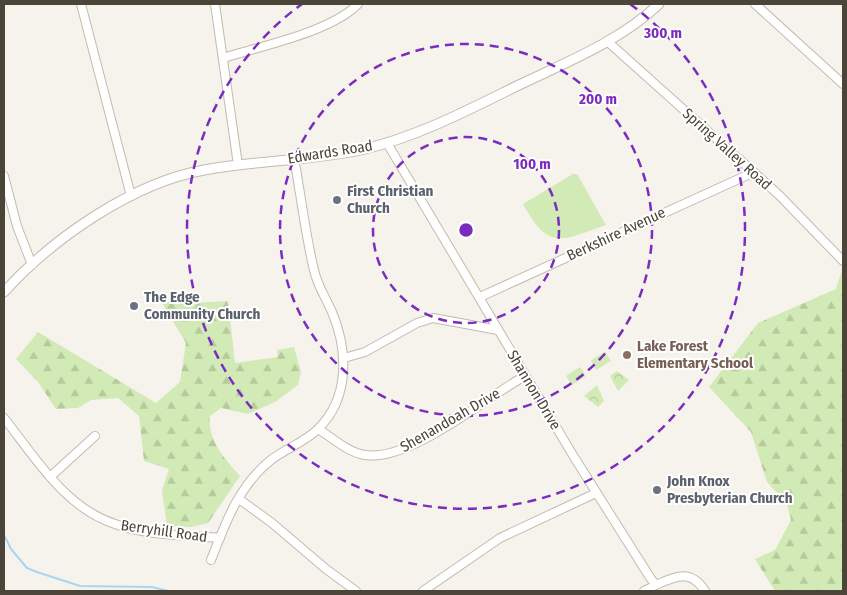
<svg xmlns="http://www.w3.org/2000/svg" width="847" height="595" viewBox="0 0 847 595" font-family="'Fira Sans Condensed',sans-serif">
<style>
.forest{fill:url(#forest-firs)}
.park{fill:url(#park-crowns)}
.pitch{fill:#d2eab5}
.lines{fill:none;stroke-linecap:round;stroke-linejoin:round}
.stream{stroke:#a9d4f2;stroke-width:2}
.minor-casing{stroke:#c2bbae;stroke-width:10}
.tertiary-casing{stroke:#c2bbae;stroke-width:11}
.minor{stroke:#fff;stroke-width:8}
.tertiary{stroke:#fff;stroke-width:9}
.ring{fill:none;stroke:#7b2cbf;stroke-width:2.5;stroke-dasharray:9 6}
.worship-dot{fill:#6b7280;stroke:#fff;stroke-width:2}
.education-dot{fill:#8d6e63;stroke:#fff;stroke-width:2}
.labels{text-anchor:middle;stroke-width:4;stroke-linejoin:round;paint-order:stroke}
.street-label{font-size:15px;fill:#4b4439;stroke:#fff}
.worship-label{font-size:15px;font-weight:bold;fill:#5b616d;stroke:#fff;text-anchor:start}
.education-label{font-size:15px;font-weight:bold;fill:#785e54;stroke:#fff;text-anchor:start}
.centre{fill:#7b2cbf;stroke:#fff;stroke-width:2.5}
.ring-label{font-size:15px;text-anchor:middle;font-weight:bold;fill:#7b2cbf;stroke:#fff;stroke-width:4;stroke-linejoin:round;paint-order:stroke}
</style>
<defs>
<pattern id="forest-firs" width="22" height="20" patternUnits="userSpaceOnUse" patternTransform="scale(1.25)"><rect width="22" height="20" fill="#d2eab5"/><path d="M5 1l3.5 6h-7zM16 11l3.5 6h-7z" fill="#b6ca9c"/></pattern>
<pattern id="park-crowns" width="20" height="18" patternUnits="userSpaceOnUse" patternTransform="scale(1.25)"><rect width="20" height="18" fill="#d2eab5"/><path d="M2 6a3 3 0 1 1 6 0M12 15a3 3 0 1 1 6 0" fill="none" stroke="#b6ca9c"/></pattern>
</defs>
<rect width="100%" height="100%" fill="#f6f3ec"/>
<path class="forest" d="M842 270 843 591H775L755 559 775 550 791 520 787 504 767 482 751 432 709 387 758 323 836 289Z
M156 293 172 304 228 301 235 363 278 357 277 350 294 347 301 372 298 385 275 402 248 414 221 408 210 416C207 440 225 459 240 476L208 523 191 527 167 526 162 490 169 469 144 461 139 416 118 398 91 400 78 408 56 409 38 382 16 359 38 332 156 403 180 382 186 343Z"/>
<path class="park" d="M617 371 629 380 618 391 610 376Z
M597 385 604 401 598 407 584 396Z"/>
<path class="pitch" d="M573 174H577L606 225C562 240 549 252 523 204Z
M605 352 611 361 596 370 591 360Z
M580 367 586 376 572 385 566 376Z"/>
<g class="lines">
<path class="stream" d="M4 535 11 549 27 568 37 572 80 586 152 587 168 591"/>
<g class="minor-casing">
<path id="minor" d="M81 4 131 196
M215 4 238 165
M755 4 843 84
M607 41 779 195 843 261
M223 58C261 46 331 32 358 4
M387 143 574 457 651 579 656 585C676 576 691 569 705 591
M4 176 17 226 32 265
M480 297 754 172
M344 358 365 352 417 323 433 318 498 330
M4 418C35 457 65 508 115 524 148 536 185 535 220 538
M318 429C333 438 347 452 365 455 410 462 485 398 525 376
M50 477 95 436
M239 499 272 523 326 569 356 591
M211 560C225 524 239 485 271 460 285 449 305 442 318 429 350 398 348 350 332 312 326 298 317 285 314 270 305 233 301 195 294 158
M423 591 500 538 596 493
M644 591 656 585"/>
</g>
<g class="tertiary-casing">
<path id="tertiary" d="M4 292C52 239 132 183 204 170 257 160 313 161 365 149 419 136 470 109 519 85 567 62 620 41 659 4"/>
</g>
<use href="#minor" class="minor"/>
<use href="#tertiary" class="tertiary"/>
</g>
<g class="ring">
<circle cx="466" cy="230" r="93"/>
<circle cx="466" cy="230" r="186"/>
<path d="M630 4A279 279 0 1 1 302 4"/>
</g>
<g class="worship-dot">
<circle cx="337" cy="200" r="5"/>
<circle cx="134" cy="306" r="5"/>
<circle cx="657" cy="490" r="5"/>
</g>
<circle class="education-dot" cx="627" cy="355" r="5"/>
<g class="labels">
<g class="street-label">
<text transform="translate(727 149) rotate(42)" y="5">Spring Valley Road</text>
<text transform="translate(330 152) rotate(-9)" y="5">Edwards Road</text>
<text transform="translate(616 234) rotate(-25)" y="5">Berkshire Avenue</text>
<text transform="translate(534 390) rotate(59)" y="5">Shannon Drive</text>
<text transform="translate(450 420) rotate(-30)" y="5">Shenandoah Drive</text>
<text transform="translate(164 531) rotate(8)" y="5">Berryhill Road</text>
</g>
<g class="worship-label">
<text x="347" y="196">First Christian<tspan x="347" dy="17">Church</tspan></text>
<text x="144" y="302">The Edge<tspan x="144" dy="17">Community Church</tspan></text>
<text x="667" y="486">John Knox<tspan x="667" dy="17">Presbyterian Church</tspan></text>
</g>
<g class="education-label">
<text x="637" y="351">Lake Forest<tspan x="637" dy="17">Elementary School</tspan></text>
</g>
</g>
<circle cx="466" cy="230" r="8" class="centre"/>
<g class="ring-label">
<text x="663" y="38">300 m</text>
<text x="598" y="104">200 m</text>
<text x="532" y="169">100 m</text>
</g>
<rect width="847" height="595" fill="none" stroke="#4b4439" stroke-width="10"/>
</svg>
